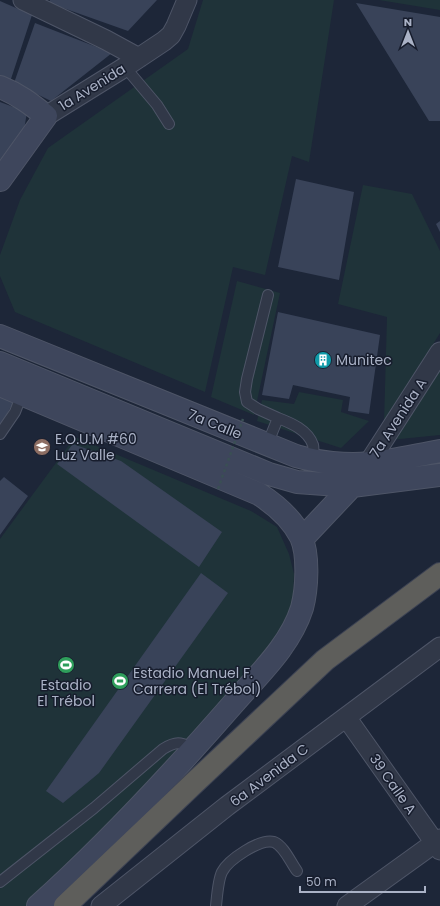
<svg xmlns="http://www.w3.org/2000/svg" width="440" height="906" viewBox="0 0 440 906" font-family="Poppins,sans-serif">
<style>
.green{fill:#1f3339}
.building{fill:#394359}
.lines{fill:none;stroke-linecap:round;stroke-linejoin:round}
.service-casing{stroke:#4e5567;stroke-width:12}
.minor-casing{stroke:#4e5567;stroke-width:21}
.secondary-casing{stroke:#4e5567;stroke-width:24}
.trunk-casing{stroke:#3c4253;stroke-width:24}
.service{stroke:#313848;stroke-width:10}
.minor{stroke:#313848;stroke-width:19}
.secondary{stroke:#3e465c;stroke-width:22}
.trunk{stroke:#5e5e5b;stroke-width:22}
.path-bridge{stroke:#3a4f54;stroke-width:2.5;stroke-dasharray:3 3;stroke-linecap:butt}
.labels{text-anchor:middle;stroke-width:3;stroke-linejoin:round;paint-order:stroke}
.street-label{font-size:14px;fill:#aab2c6;stroke:#171d2d}
.poi-label{font-size:14px;fill:#aab2c6;stroke:#171d2d;text-anchor:start}
</style>
<rect width="100%" height="100%" fill="#1d2638"/>
<path class="green" d="M203 0H334L309 162 292 156 265 275 233 267 205 392 15 312 0 276V255L20 200 48 148 188 49Z
M379 0H440V10Z
M363 185 412 194 440 251V333L384 423 387 317 338 304Z
M237 281 280 293 254 415 211 397Z
M440 370V435L390 440Z
M299 392 343 400 341 412 369 421 341 448 257 421 262 400 294 404Z
M75 437 251 511 277 527 289 554 294 574 293 602 280 631 265 652 163 769 77 859 27 906H0V539Z"/>
<path class="building" d="M50 0H157L128 31 49 3Z
M0 1 32 15 10 82 0 78Z
M356 3 440 17V121H429Z
M35 23 112 53 51 101 14 83Z
M0 102 27 112 24 130 0 173Z
M296 179 354 192 339 280 278 267Z
M440 221V232L436 224Z
M278 312 380 335 369 414 348 411 350 397 293 385 289 399 262 395Z
M0 397 13 403 0 426Z
M73 444 121 461 222 532 199 567 57 464Z
M4 477 28 496 0 535V481Z
M201 573 228 593 99 773 63 803 46 791Z"/>
<g class="lines">
<g class="service-casing">
<path id="service" d="M125 67 157 105 169 124
M268 295 247 379 245 392 247 402 258 409 278 418
M0 434 15 412 22 394
M267 445 278 418C291 423 308 430 313 445 314 449 313 456 312 461
M0 882 94 808 163 749C176 741 180 742 193 748
M216 906C217 897 218 880 222 872 228 860 260 838 274 842 284 846 291 863 297 871"/>
</g>
<g class="minor-casing">
<path id="minor" d="M23 0 106 40 139 58
M46 116 125 67 164 41 171 35 176 26 187 0
M368 464 440 352
M346 717 440 850
M101 906 227 806 440 647
M347 906 440 839"/>
</g>
<g class="secondary-casing">
<path id="secondary" d="M0 87C18 94 31 104 46 116L0 180
M0 336 296 456C317 462 347 466 370 463 393 461 417 455 440 451
M0 363 269 474 297 482 352 486 440 475
M0 385 259 494C276 505 292 519 301 537 309 555 307 589 302 608 290 646 258 675 233 704 172 774 107 844 38 906
M302 539 352 486 358 478"/>
</g>
<g class="trunk-casing">
<path id="trunk" d="M65 906 193 784 325 660 440 574"/>
</g>
<use href="#service" class="service"/>
<use href="#minor" class="minor"/>
<use href="#secondary" class="secondary"/>
<use href="#trunk" class="trunk"/>
<path class="path-bridge" d="M218 489 243 419"/>
</g>
<defs>
<g id="building-disc" transform="scale(0.9)"><circle r="9.5" fill="#0f9aa8" stroke="#171d2d"/><path d="M-4-6H4V6H1V3H-1V6H-4ZM-2.5-4.3h1.7v1.8h-1.7ZM.8-4.3h1.7v1.8H.8ZM-2.5-1h1.7V.8h-1.7ZM.8-1h1.7V.8H.8Z" fill="#fff"/></g>
<g id="school-disc" transform="scale(0.9)"><circle r="9.5" fill="#8d6e63" stroke="#171d2d"/><path d="M0-5L7-2L0 1L-7-2ZM-4 1L0 2.5L4 1V4Q0 6-4 4Z" fill="#fff"/></g>
<g id="stadium-disc" transform="scale(0.9)"><circle r="9.5" fill="#2e9e5b" stroke="#171d2d"/><path d="M0-5a6.5 5 0 1 0 0 10a6.5 5 0 1 0 0-10ZM-3.5-1.8h7v3.6h-7Z" fill="#fff"/></g>
</defs>
<g fill-rule="evenodd">
<use href="#building-disc" x="323" y="360"/>
<use href="#school-disc" x="42" y="447"/>
<use href="#stadium-disc" x="66" y="665"/>
<use href="#stadium-disc" x="120" y="681"/>
</g>
<g class="labels">
<g class="street-label">
<text transform="translate(92 87) rotate(-32)" y="5">1a Avenida</text>
<text transform="translate(398 418) rotate(-57)" y="5">7a Avenida A</text>
<text transform="translate(215 424) rotate(22)" y="5">7a Calle</text>
<text transform="translate(269 775) rotate(-37)" y="5">6a Avenida C</text>
<text transform="translate(393 784) rotate(55)" y="5">39 Calle A</text>
</g>
<g class="poi-label">
<text x="336" y="365">Munitec</text>
<text x="55" y="444">E.O.U.M #60<tspan x="55" dy="16">Luz Valle</tspan></text>
<text x="133" y="678">Estadio Manuel F.<tspan x="133" dy="16">Carrera (El Trébol)</tspan></text>
<text x="66" y="690" text-anchor="middle">Estadio<tspan x="66" dy="16">El Trébol</tspan></text>
</g>
</g>
<g transform="translate(408 32)" stroke="#171d2d" stroke-width="3" paint-order="stroke">
<path d="M0-3L7 15L0 10L-7 15Z" fill="#aab2c6"/>
<text y="-6" font-size="11" font-weight="bold" text-anchor="middle" fill="#aab2c6">N</text>
</g>
<path d="M300 886v6h125v-6" fill="none" stroke="#aab2c6" stroke-width="2"/>
<text x="306" y="886" font-size="12" fill="#aab2c6" stroke="#171d2d" stroke-width="3" paint-order="stroke">50 m</text>
</svg>
